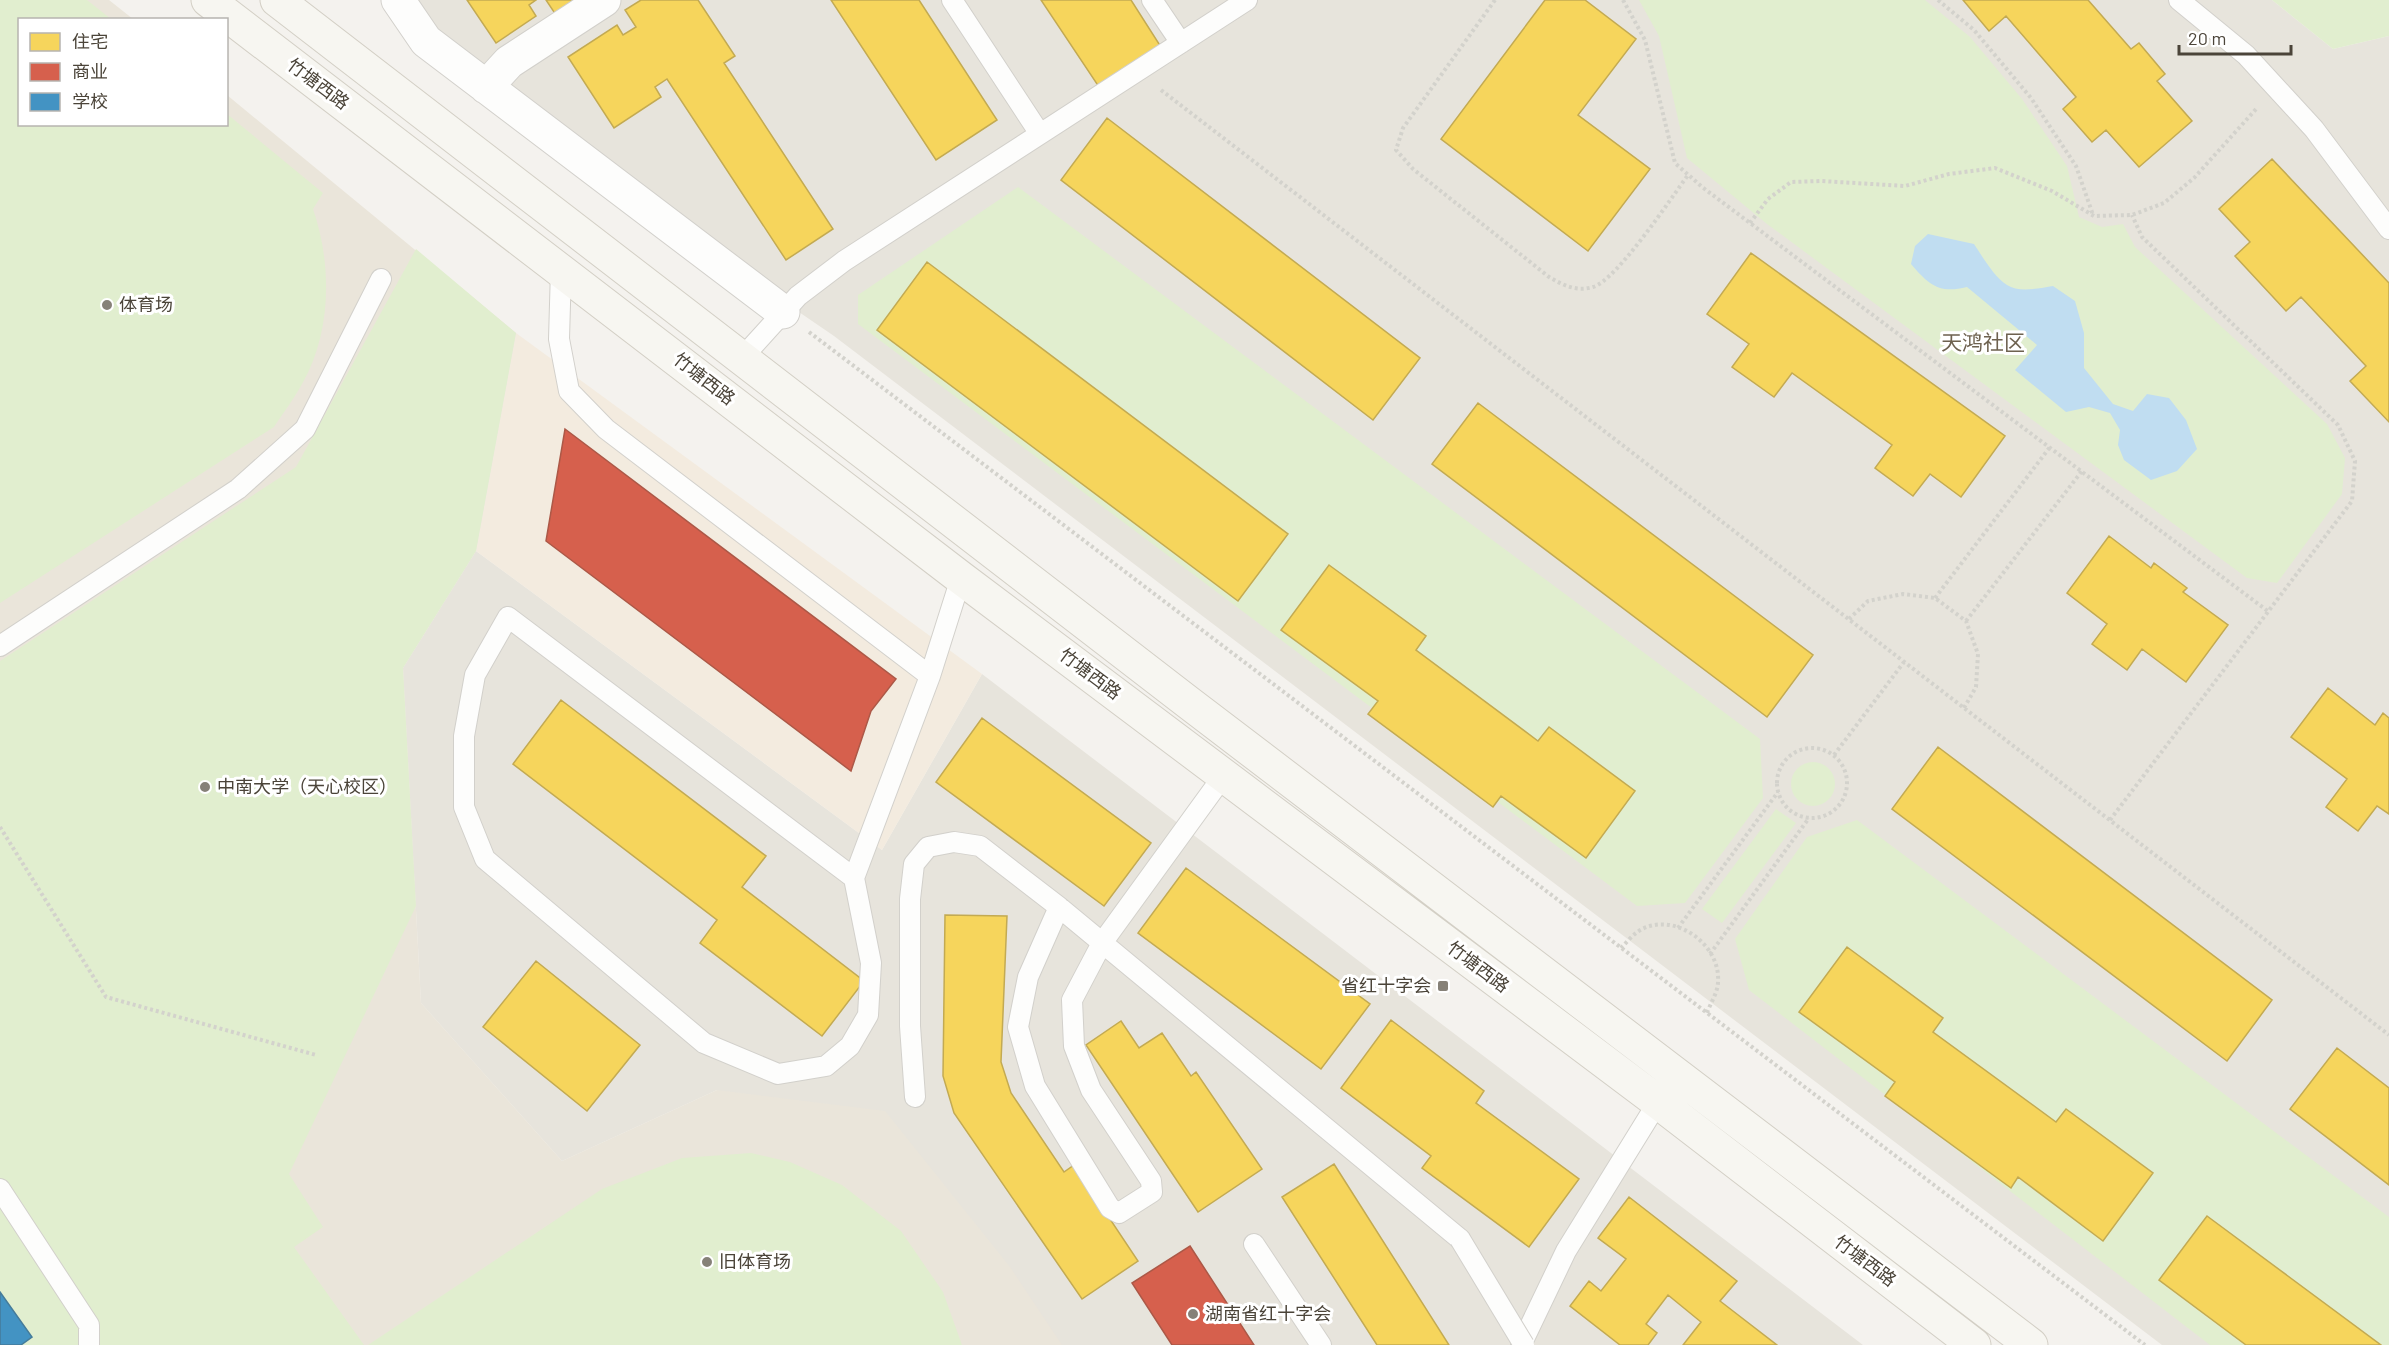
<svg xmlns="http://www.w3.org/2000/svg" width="2389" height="1345" viewBox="0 0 2389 1345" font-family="Barlow,'Noto Sans SC',sans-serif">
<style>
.residential{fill:#e7e4dc}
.commercial{fill:#f3ebdf}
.education{fill:#eae5da}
.green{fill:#e1eecf}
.water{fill:#c0ddf1}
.homes{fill:#f6d55c;stroke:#c3aa52;stroke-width:1.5}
.shops{fill:#d6604d;stroke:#ac5847;stroke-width:1.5}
.schools{fill:#4393c3;stroke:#457b9a;stroke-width:1.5}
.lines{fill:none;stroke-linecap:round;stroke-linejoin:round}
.lane-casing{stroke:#d2d0cb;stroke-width:22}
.street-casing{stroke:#d2d0cb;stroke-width:35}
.secondary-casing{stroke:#d3cfc5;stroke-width:35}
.path{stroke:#d3d2cc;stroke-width:4;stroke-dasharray:3 3;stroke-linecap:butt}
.lane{stroke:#fdfdfc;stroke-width:20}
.street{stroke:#fdfdfc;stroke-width:33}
.secondary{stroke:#f7f6f1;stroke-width:33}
.lane-bridge-casing{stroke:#d2d0cb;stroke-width:22;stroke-linecap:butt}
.lane-bridge{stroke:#fdfdfc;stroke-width:20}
.poi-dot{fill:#868178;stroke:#fff;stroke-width:2}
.labels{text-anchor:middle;stroke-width:6;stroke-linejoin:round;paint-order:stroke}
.street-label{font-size:18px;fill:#4b4439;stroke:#fff}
.poi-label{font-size:18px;fill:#4b4439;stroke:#fff;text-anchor:start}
.quarter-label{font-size:21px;fill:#6e6250;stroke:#fff}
</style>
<rect width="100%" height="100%" fill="#f4f2ee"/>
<path class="residential" d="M402 0H2272L2333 49 2389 36V1345H2162L834 336 714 254Z
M476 551 882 850 982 674 1863 1345H1058L717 1090 562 1161 421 1003 403 668Z"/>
<path class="commercial" d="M516 333 982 674 882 850 476 551Z"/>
<path class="education" d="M0 0H109L133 19 20 20V124H226L227 95 516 333 476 551 403 668 421 1003 562 1161 717 1090 885 1111 1010 1267 1062 1345H0Z"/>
<path class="green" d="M0 0H87L111 19 20 20V124H226L227 114 323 193 313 209C332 264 332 332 302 384 294 399 283 413 274 427L0 603Z
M1639 0H1925L1970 37 2022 99 2067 166 2079 217 2102 227 2123 224 2135 247 2327 424 2345 458 2342 494 2277 583 2247 578 1767 224 1687 158 1659 36Z
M2272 0H2389V36L2333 49Z
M1018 187 1760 739 1763 798 1685 903 1637 906 858 324V295Z
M416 249 516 333 476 551 403 668 416 906 289 1174 323 1227 294 1247 364 1345H0V661L296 467Z
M1791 784a22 22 0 1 1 44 0a22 22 0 1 1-44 0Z
M1776 809 1796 823 1722 923 1702 909Z
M1857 820 2389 1217V1345H2210L1749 990 1735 939 1807 837Z
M751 1153 790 1162 842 1185 901 1231 943 1292 962 1345H368L602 1189 682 1158Z"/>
<path class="water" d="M1928 234 1974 244C1982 256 1995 278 2007 285 2019 293 2040 288 2053 286L2075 301 2084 333V368L2113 404 2133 411 2147 394 2169 398 2186 420 2197 449 2177 471 2151 480 2124 460 2118 445 2120 430 2110 413 2089 407 2066 412 2015 370 2037 345 1967 287C1939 294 1929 285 1911 264L1915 246Z"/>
<path class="homes" d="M467 0H536L529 5 536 16 496 43Z
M546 0H579L556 15Z
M641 0H698L735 56 724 63 833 229 786 260 667 79 655 87 661 97 614 128 568 57 617 25 623 35 636 27 625 10Z
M831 0H919L997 120 936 160Z
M1041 0H1131L1161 47 1099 87Z
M1545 0H1585L1636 39 1578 115 1650 169 1588 251 1441 139Z
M1963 0H2088L2131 49 2139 43 2165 74 2157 81 2192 121 2139 167 2106 130 2092 142 2063 109 2076 97 2006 16 1989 31Z
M1107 118 1420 358 1373 420 1061 180Z
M2272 159 2389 283V422L2350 381 2366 366 2301 297 2286 311 2235 256 2250 242 2219 209Z
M1751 253 2005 436 1961 497 1930 474 1913 496 1875 468 1892 445 1792 373 1774 397 1732 367 1749 344 1707 314Z
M927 262 1288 534 1238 601 877 330Z
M1478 403 1813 655 1767 717 1432 464Z
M2109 536 2151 568 2154 563 2187 588 2183 592 2228 625 2186 682 2142 649 2127 670 2092 644 2107 624 2067 593Z
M1329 565 1426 636 1416 650 1538 741 1549 727 1635 791 1586 858 1501 796 1493 807 1368 714 1378 701 1281 630Z
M2328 688 2375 725 2383 713 2389 718V814L2377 806 2358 831 2326 807 2347 779 2291 737Z
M561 700 766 856 742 887 864 981 822 1036 700 943 717 920 513 764Z
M982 718 1151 843 1104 906 936 782Z
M1938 747 2272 1000 2227 1061 1892 809Z
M1186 868 1370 1004 1321 1069 1138 933Z
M945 915 1007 916 1001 1062 1011 1093 1064 1172 1074 1165 1138 1261 1082 1299 954 1113 943 1076Z
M1847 947 1943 1018 1933 1032 2056 1122 2066 1109 2153 1173 2103 1241 2018 1177 2011 1188 1885 1096 1895 1082 1799 1012Z
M536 961 640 1045 587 1111 483 1027Z
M1391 1020 1484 1091 1476 1103 1579 1179 1529 1247 1422 1168 1431 1156 1341 1088Z
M1121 1021 1139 1048 1162 1033 1191 1076 1196 1072 1262 1169 1198 1212 1086 1045Z
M2337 1048 2389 1088V1185L2290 1109Z
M1334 1164 1449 1345H1377L1282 1197Z
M1629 1197 1737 1281 1720 1301 1777 1345H1683L1701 1322 1668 1295 1646 1324 1657 1333 1648 1345H1620L1570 1306 1589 1281 1601 1291 1626 1259 1598 1238Z
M2207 1216 2381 1345H2246L2159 1280Z"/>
<path class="shops" d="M565 429 896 679 871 711 851 771 546 541Z
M1190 1246 1254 1345H1172L1132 1283Z"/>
<path class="schools" d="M0 1292 32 1337 21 1345H0Z"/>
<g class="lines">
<g class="lane-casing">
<path id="lane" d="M952 0 1040 134
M1152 0 1181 43
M2179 0 2246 55 2314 129 2389 229
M561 269 559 339 569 391 606 429 930 676
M741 359 798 296 844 261 1247 0
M0 646 238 489 305 429 381 279
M854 878 508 617 475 675 464 736V807L485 859 704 1043 778 1074 826 1066 850 1046 868 1015 871 963 854 878 930 676 961 578
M1059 907 1028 977 1018 1027 1035 1086 1110 1208 1119 1213 1152 1192 1151 1181 1091 1090 1074 1046 1072 1000 1102 943 1224 775
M915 1097 910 1026V899L914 864 928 847 954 842 980 846 1059 907 1460 1239
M0 1189 89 1325V1345
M1254 1244 1321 1345
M1521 1345 1566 1251 1658 1102"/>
</g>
<g class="street-casing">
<path id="street" d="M398 0 426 41 783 312
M486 87 509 62 604 0"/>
</g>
<g class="secondary-casing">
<path id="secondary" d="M208 0 961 578 1658 1102 1974 1345
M277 0 1189 703 2031 1345"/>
</g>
<path class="path" d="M1495 0 1403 128 1396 150 1413 169 1549 277C1563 285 1576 292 1593 287 1616 281 1672 197 1688 175
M1623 0 1645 40 1675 163 1702 187 2269 612
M1938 0 1974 30 2031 98 2076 166 2093 215
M1161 90 2389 1035
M1750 223 1768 199 1791 182 1821 181 1905 186 1949 174 1995 168 2052 191 2094 216 2132 215 2164 203 2194 178 2257 108
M809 332 2145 1345
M1935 598 2050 447
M1849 619 1868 601 1903 594 1935 598 1966 621 1978 654 1976 687 1964 708
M1966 621 2082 471
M1777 783a35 35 0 1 1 70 0a35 35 0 1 1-70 0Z
M1834 755 1904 662
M2110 820 2352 501 2355 461 2338 425 2142 237 2132 215
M0 827 106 997 316 1055
M1678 928 1778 792
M1621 948C1627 942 1634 933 1642 929 1676 912 1721 945 1718 982 1718 992 1710 1004 1707 1013
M1710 954 1809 818"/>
<use href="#lane" class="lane"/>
<use href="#street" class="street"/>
<use href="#secondary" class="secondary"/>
<g class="lane-bridge-casing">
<path id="lane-bridge" d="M1460 1239 1524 1345"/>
</g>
<use href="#lane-bridge" class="lane-bridge"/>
</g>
<g class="poi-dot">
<circle cx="107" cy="305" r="6"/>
<circle cx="205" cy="787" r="6"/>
<rect x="1437" y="980" width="12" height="12" rx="3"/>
<circle cx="707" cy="1262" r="6"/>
<circle cx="1193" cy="1314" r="6"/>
</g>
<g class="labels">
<g class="street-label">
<text transform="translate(318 84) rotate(37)" y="6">竹塘西路</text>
<text transform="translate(704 379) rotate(38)" y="6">竹塘西路</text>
<text transform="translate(1090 674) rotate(37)" y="6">竹塘西路</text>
<text transform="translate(1478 967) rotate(37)" y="6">竹塘西路</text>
<text transform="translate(1865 1261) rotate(37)" y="6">竹塘西路</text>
</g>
<g class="poi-label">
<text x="119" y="311">体育场</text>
<text x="217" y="793">中南大学（天心校区）</text>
<text x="1431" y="992" text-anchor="end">省红十字会</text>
<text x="719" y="1268">旧体育场</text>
<text x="1205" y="1320">湖南省红十字会</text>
</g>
<g class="quarter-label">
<text x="1983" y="350">天鸿社区</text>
</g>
</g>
<rect x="18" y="18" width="210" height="108" fill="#ffffff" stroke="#b7b4b0" stroke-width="1.5"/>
<rect x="30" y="33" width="30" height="18" fill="#f6d55c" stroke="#b7b4b0" stroke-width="1.5"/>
<text x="72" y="48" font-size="18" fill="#4b4439">住宅</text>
<rect x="30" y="63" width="30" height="18" fill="#d6604d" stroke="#b7b4b0" stroke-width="1.5"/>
<text x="72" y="78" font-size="18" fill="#4b4439">商业</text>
<rect x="30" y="93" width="30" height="18" fill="#4393c3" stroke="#b7b4b0" stroke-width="1.5"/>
<text x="72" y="108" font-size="18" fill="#4b4439">学校</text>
<path d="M2179 45v9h112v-9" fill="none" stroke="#4b4439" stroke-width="3"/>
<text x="2188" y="45" font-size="18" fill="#4b4439" stroke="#ffffff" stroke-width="4.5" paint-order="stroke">20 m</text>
</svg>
